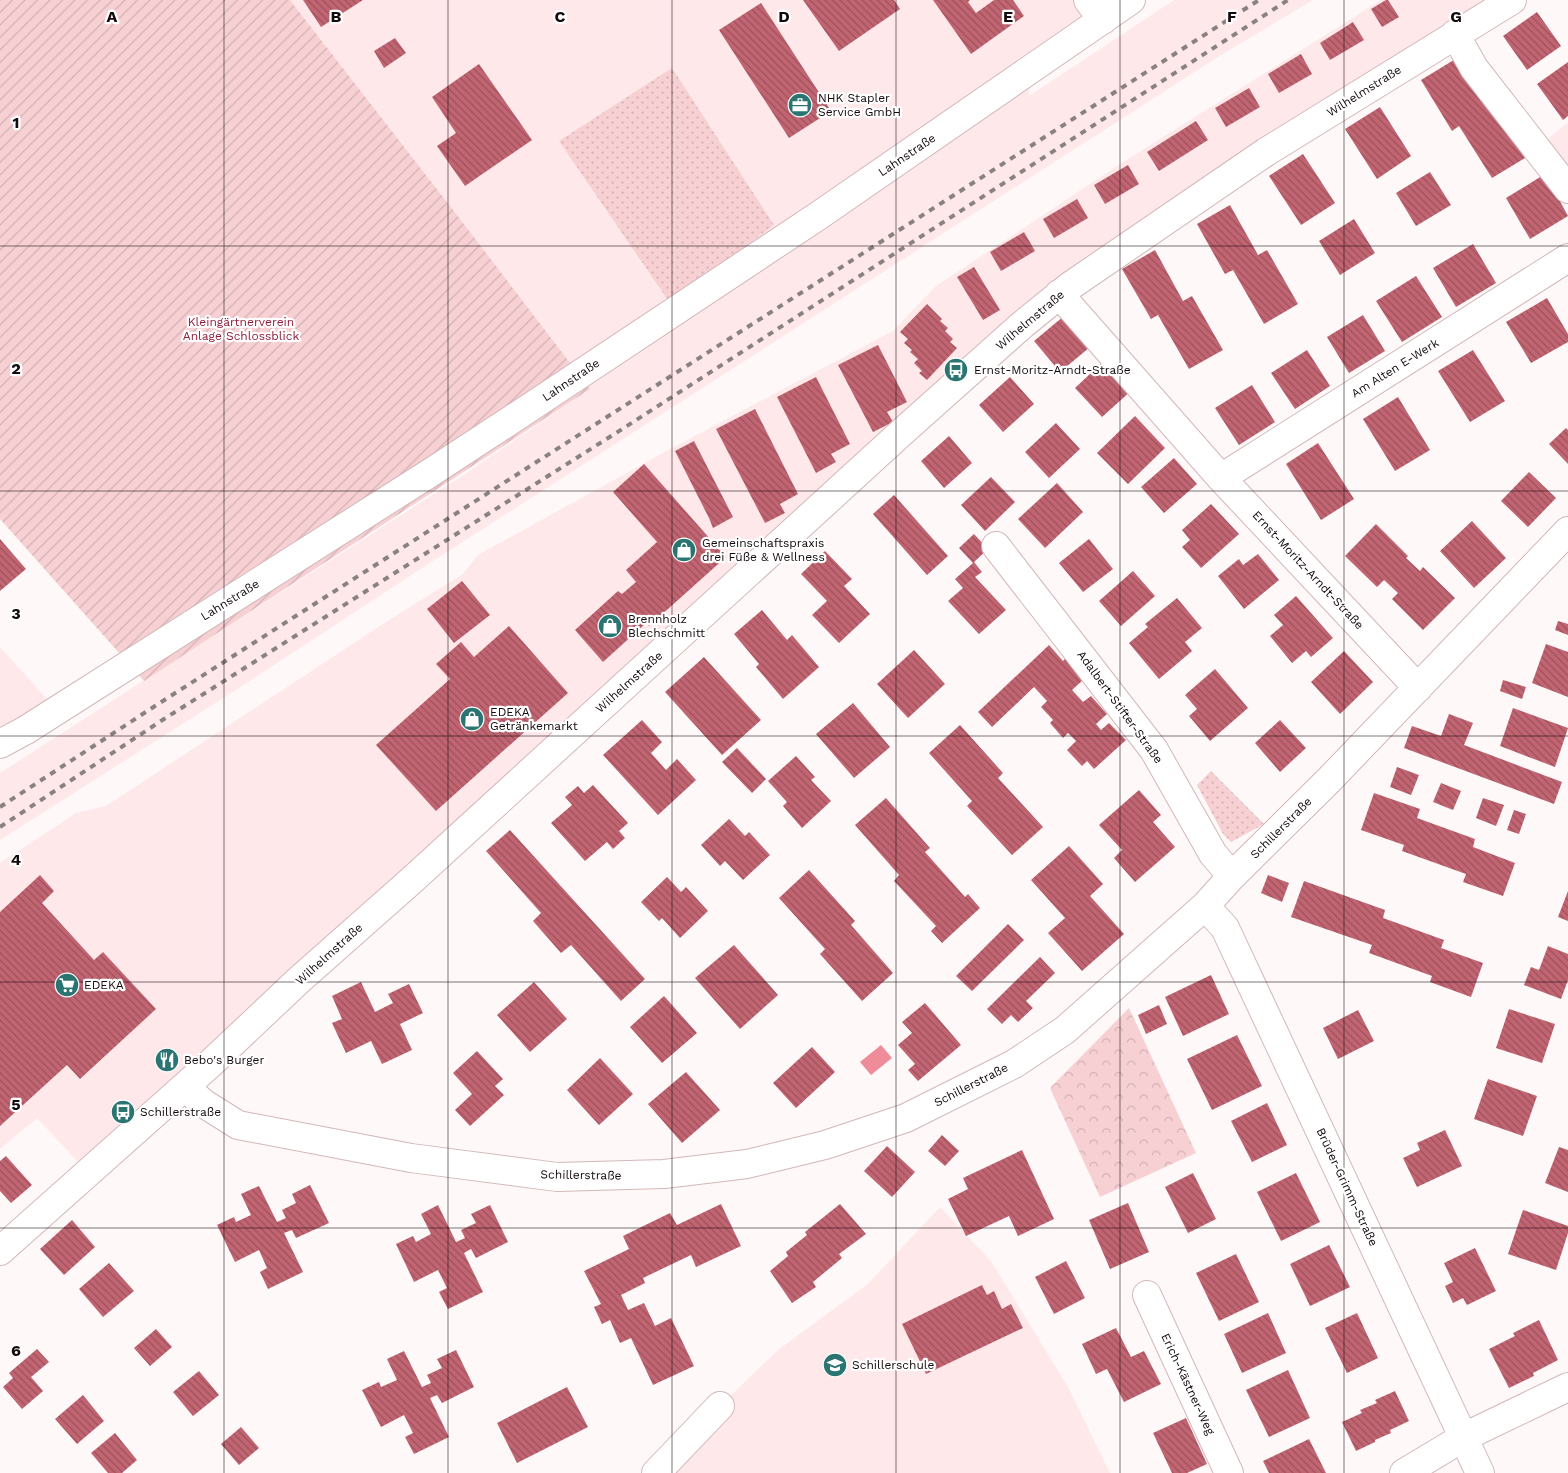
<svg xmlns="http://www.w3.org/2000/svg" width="1568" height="1473" viewBox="0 0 1568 1473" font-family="'Work Sans',sans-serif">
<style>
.built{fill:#ffe8e9}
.grass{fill:url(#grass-dots)}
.park{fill:url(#park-crowns)}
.garden{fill:url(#garden-furrows)}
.water{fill:#ee8d99}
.building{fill:url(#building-back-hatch)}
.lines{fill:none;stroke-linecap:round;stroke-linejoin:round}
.minor-casing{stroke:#d3b7b9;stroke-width:30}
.minor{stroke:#fff;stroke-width:28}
.rail{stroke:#898182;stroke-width:4;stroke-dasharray:6 6;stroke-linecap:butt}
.grid{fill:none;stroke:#130a0b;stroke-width:1;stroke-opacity:0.55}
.labels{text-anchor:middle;stroke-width:4.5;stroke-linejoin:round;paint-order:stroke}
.street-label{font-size:12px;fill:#130a0b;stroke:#fff}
.poi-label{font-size:12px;fill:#130a0b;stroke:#fff;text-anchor:start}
.park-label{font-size:12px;fill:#901e3a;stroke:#fff}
.grid-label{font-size:16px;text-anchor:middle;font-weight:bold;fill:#130a0b;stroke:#fff;stroke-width:4.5;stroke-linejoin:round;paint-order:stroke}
</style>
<defs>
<pattern id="grass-dots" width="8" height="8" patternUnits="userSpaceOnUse" patternTransform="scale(1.25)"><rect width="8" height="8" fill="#f7d0d3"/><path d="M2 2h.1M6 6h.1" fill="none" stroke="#d3b1b4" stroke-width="1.8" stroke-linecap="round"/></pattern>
<pattern id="park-crowns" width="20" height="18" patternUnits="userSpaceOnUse" patternTransform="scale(1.25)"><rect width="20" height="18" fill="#f7d0d3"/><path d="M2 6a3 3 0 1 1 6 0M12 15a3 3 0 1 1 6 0" fill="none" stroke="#d3b1b4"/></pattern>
<pattern id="garden-furrows" width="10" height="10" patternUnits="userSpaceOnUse" patternTransform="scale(1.25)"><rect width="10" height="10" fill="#f7d0d3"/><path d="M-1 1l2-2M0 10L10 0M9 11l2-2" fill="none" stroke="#d3b1b4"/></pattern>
<pattern id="building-back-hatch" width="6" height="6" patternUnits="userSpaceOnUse" patternTransform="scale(1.25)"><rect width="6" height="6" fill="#c26572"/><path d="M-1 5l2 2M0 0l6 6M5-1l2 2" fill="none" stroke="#9c515c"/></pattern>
</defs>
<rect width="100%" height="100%" fill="#fef8f8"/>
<path class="built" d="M290 0H1143L1030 82 1029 96 1174 0H1313L1221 55 433 561 228 695 0 840V773L468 472 590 389 457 215Z
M1381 0H1494L1164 215 462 823 130 1115 79 1163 37 1118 0 1149V863L76 813 106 806 389 620 463 574 478 555 672 448 893 331 936 286 1117 166Z
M1568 122V180L1541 145Z
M0 647 57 710 0 744Z
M940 1207 991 1261 1068 1387 1110 1473H658L720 1406 778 1350 868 1284Z"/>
<path class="grass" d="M672 68 774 225 670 303 559 141Z
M1211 771 1264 824 1231 842 1223 834 1197 785Z"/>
<path class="park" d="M1129 1008 1196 1153 1100 1197 1050 1088Z"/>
<path class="garden" d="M0 0H290L457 215 590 389 144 681 0 519Z"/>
<path class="water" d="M881 1045 892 1058 871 1075 860 1062Z"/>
<path class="building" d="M303 0H363L321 27Z
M803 0H894L900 9 839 51Z
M933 0H970L968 2 976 13 994 0H1013L1024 16 971 54Z
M1386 0H1388L1399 17 1382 27 1371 9Z
M761 3 831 111 789 138 719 30Z
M1537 12 1561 46 1527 70 1503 36Z
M1353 22 1364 40 1330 60 1320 43Z
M395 38 406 53 384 68 374 51Z
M1301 54 1312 74 1279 93 1268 74Z
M1457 58 1488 109 1493 106 1525 158 1492 178 1459 126 1452 131 1421 80Z
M1568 62V116L1563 120 1537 84Z
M479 64 532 140 465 186 437 146 456 133 432 97Z
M1249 88 1260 107 1226 127 1215 108Z
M1380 107 1411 156 1377 179 1345 129Z
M1196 121 1208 140 1159 171 1147 152Z
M1303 154 1335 203 1301 225 1269 176Z
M1128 165 1139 184 1105 204 1094 185Z
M1430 172 1451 205 1416 226 1396 193Z
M1545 174 1568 216 1530 239 1506 198Z
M1077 199 1088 218 1054 238 1043 219Z
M1230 205 1258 255 1267 250 1298 304 1264 324 1233 270 1225 274 1197 224Z
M1354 219 1375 253 1340 275 1319 241Z
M1024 232 1035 251 1001 271 990 252Z
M1473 244 1496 283 1456 307 1433 268Z
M1155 250 1183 301 1192 296 1223 350 1189 369 1158 315 1151 319 1122 269Z
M974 267 1000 310 983 320 957 277Z
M1416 276 1442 317 1402 342 1376 301Z
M1547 298 1568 334V342L1531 363 1506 322Z
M927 304 942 319 940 321 948 328 945 331 953 339 950 342 957 348 927 380 919 373 922 371 914 363 918 359 910 352 912 350 904 343 908 339 900 332Z
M1363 315 1385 351 1349 373 1327 337Z
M1064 316 1090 347 1060 372 1034 341Z
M878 345 907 402 887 412 893 422 873 432 838 365Z
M1307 350 1330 386 1295 409 1271 373Z
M1473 350 1505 401 1470 422 1438 371Z
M1105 360 1132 390 1102 417 1075 388Z
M816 377 850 444 831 454 836 462 816 473 777 397Z
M1010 377 1034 404 1003 432 979 405Z
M1252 385 1275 422 1239 445 1215 408Z
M1398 397 1430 450 1395 471 1363 419Z
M755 409 798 494 780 504 785 513 765 523 716 429Z
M1135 416 1165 448 1128 484 1097 453Z
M1056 423 1080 449 1049 478 1025 452Z
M1566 428 1568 430V464L1549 444Z
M949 436 972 463 944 488 921 461Z
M694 441 733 517 713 528 709 518 675 451Z
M1318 443 1354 499 1321 520 1286 464Z
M1174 458 1197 484 1164 513 1141 487Z
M644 464 726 557 649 626 646 623 603 662 575 630 618 591 622 594 636 582 626 570 657 542 613 492Z
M1529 472 1556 498 1528 527 1501 501Z
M991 477 1015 502 985 531 961 505Z
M1057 483 1083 512 1045 548 1018 519Z
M894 495 948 556 927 575 873 514Z
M1211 504 1239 534 1201 568 1182 547 1190 540 1182 530Z
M1472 521 1506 558 1474 588 1440 551Z
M1376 524 1408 556 1406 558 1420 571 1423 567 1455 598 1423 630 1392 599 1398 593 1384 580 1377 587 1345 556Z
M974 534 988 549 974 562 982 572 975 577 1006 610 979 634 948 601 963 588 955 579 973 563 959 548Z
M0 539 26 569 0 591Z
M1089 539 1113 569 1083 592 1059 563Z
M825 551 852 579 844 586 870 614 839 643 812 615 827 601 801 574Z
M1258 554 1279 580 1244 609 1218 576 1239 559 1243 565Z
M1133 571 1155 596 1121 626 1099 601Z
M462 581 490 615 454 643 427 609Z
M1296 596 1333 638 1311 657 1306 651 1292 663 1270 636 1283 625 1274 615Z
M1177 598 1202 628 1185 642 1192 651 1159 679 1129 643 1148 627 1145 624Z
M762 610 787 640 792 635 819 667 783 699 756 667 759 664 734 634Z
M1558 621 1568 624V635L1555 630Z
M509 626 568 693 436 811 376 745 450 679 436 664 461 642 474 657Z
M1546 644 1568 652V697L1532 683Z
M1049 645 1063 661 1065 659 1083 680 1072 690 1083 702 1091 696 1107 714 1096 724 1101 730 1109 723 1126 740 1094 769 1087 761 1082 766 1067 750 1076 741 1068 733 1063 738 1050 723 1053 720 1041 707 1047 701 1034 687 992 727 978 712Z
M914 650 945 684 908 718 877 684Z
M1344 651 1373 682 1340 714 1311 682Z
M704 657 761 720 722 755 665 692Z
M1215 669 1248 708 1210 741 1189 716 1197 709 1185 695Z
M1503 680 1526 687 1522 699 1500 691Z
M853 703 890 747 854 778 816 734Z
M1513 708 1568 728 1555 767 1500 746Z
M1449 714 1473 723 1464 745 1562 782 1554 804 1404 748 1412 726 1441 736Z
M642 720 662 742 651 753 666 770 677 759 696 780 658 815 603 755Z
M1280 720 1306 748 1280 772 1255 743Z
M960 725 1003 773 998 778 1043 827 1012 855 967 806 972 801 929 753Z
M737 748 766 779 752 793 722 762Z
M796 756 815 777 811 780 831 801 802 828 783 806 787 802 768 781Z
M1397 767 1419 775 1411 795 1390 787Z
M1441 783 1461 791 1453 810 1433 802Z
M593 785 628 823 619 831 625 838 613 849 607 842 585 861 551 823 572 805 565 797 578 786 584 793Z
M1139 790 1161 815 1153 822 1175 847 1135 882 1114 858 1122 850 1099 825Z
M1374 793 1420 809 1417 818 1475 839 1473 847 1515 863 1503 896 1463 882 1466 874 1402 851 1404 845 1361 830Z
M886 798 930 848 925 852 965 897 968 894 980 908 942 943 931 931 936 926 894 881 899 875 855 825Z
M1483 798 1504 805 1496 826 1476 818Z
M1514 810 1526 814 1519 834 1507 830Z
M729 819 745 836 749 832 770 855 743 880 725 861 720 866 701 845Z
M510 830 645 979 621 1001 571 945 561 953 533 921 541 913 486 851Z
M1069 846 1103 884 1090 896 1124 934 1082 971 1048 933 1065 918 1031 880Z
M809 870 855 921 851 925 893 973 862 1001 820 954 825 949 779 898Z
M40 875 54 891 42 903 94 960 103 952 156 1009 80 1079 67 1065 0 1126V912Z
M1268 875 1289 883 1282 902 1261 893Z
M667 877 681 892 686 887 708 911 680 938 662 918 659 921 641 902Z
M1304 881 1385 910 1383 918 1444 940 1441 948 1483 963 1471 997 1430 982 1432 976 1369 953 1372 945 1291 917Z
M1568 891V921L1558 917Z
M1008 924 1024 940 972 991 956 976Z
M734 945 778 995 740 1029 695 978Z
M1548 946 1568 954V980L1561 999 1524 985 1531 967 1539 970Z
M1040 957 1055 973 1026 1001 1033 1008 1018 1022 1011 1015 1002 1024 987 1009Z
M1211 975 1229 1014 1183 1036 1165 997Z
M361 982 375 1012 393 1003 388 994 409 984 423 1013 400 1024 412 1050 382 1064 371 1041 346 1053 332 1023 342 1019 332 996Z
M534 982 567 1019 530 1052 497 1015Z
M664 996 697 1033 662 1063 630 1027Z
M925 1003 961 1045 918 1081 908 1070 915 1064 898 1045 912 1033 902 1022Z
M1159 1005 1167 1024 1146 1034 1138 1015Z
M1509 1009 1555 1024 1542 1063 1496 1048Z
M1358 1010 1374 1041 1338 1059 1323 1028Z
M1237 1035 1262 1086 1212 1110 1187 1059Z
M812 1047 835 1072 796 1108 773 1083Z
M477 1051 503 1079 495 1086 504 1095 470 1126 455 1110 472 1094 453 1073Z
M600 1058 633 1094 599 1125 567 1090Z
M686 1072 720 1110 682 1143 648 1104Z
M1488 1079 1537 1096 1523 1136 1474 1119Z
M1267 1103 1287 1145 1252 1162 1231 1121Z
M1445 1130 1462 1166 1417 1187 1403 1158 1420 1150 1417 1143Z
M942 1135 959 1151 945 1166 928 1151Z
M887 1146 915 1172 892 1197 864 1171Z
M1559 1147 1568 1150V1192L1545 1183Z
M1022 1150 1054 1219 1018 1236 1009 1216 966 1236 948 1199 968 1189 963 1178Z
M6 1156 32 1185 11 1203 0 1191V1161Z
M1193 1173 1216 1219 1188 1233 1165 1187Z
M1296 1173 1320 1222 1281 1241 1257 1192Z
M310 1185 329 1223 296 1238 292 1230 284 1233 303 1272 268 1289 260 1272 267 1268 259 1250 235 1262 217 1225 234 1217 236 1222 251 1215 241 1194 259 1186 277 1222 286 1218 282 1210 296 1203 292 1194Z
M1128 1203 1149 1252 1110 1269 1089 1220Z
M721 1204 741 1246 696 1267 691 1255 643 1278 645 1283 621 1295 628 1310 644 1303 655 1326 671 1318 694 1366 653 1385 631 1338 620 1343 610 1320 602 1324 594 1307 601 1304 584 1271 629 1249 623 1236 670 1213 677 1225Z
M840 1204 866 1234 839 1254 842 1258 813 1282 816 1287 792 1303 770 1271 788 1256 786 1252 807 1235 805 1232Z
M438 1205 456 1242 465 1238 461 1230 476 1223 471 1214 490 1205 508 1242 476 1258 471 1249 464 1253 483 1292 448 1309 439 1292 447 1288 438 1270 414 1282 396 1244 413 1236 416 1242 431 1234 421 1214Z
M1523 1210 1568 1226V1233L1556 1270 1508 1254Z
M72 1220 95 1247 64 1275 40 1249Z
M1329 1245 1350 1287 1310 1306 1290 1264Z
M1475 1248 1496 1291 1467 1305 1463 1298 1453 1303 1445 1286 1453 1282 1444 1263Z
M1236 1254 1259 1302 1219 1321 1196 1273Z
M1066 1261 1085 1298 1054 1314 1035 1277Z
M109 1263 134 1291 103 1317 79 1289Z
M982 1285 987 1295 994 1291 1002 1309 1011 1304 1023 1328 926 1374 902 1324Z
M1268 1313 1286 1353 1242 1373 1224 1334Z
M1357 1313 1378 1358 1347 1373 1325 1328Z
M1539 1320 1558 1360 1533 1373 1534 1376 1509 1388 1489 1349 1515 1336 1513 1333Z
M1116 1328 1131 1357 1144 1351 1161 1384 1124 1402 1107 1369 1096 1374 1082 1344Z
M156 1329 172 1347 150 1366 134 1348Z
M37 1349 49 1362 31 1377 43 1391 22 1409 3 1387 13 1378 9 1373Z
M456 1350 474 1387 442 1403 437 1395 430 1398 449 1437 414 1454 405 1437 413 1433 404 1415 381 1427 362 1390 379 1382 381 1387 397 1380 387 1359 404 1351 422 1387 431 1383 427 1375 442 1368 437 1359Z
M1288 1370 1310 1418 1269 1437 1246 1390Z
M199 1371 219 1395 193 1416 173 1392Z
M567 1387 588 1427 517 1463 497 1423Z
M1395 1391 1409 1421 1390 1430 1391 1433 1375 1440V1442L1356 1451 1342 1422 1362 1413 1360 1410 1377 1403 1375 1400Z
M83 1395 104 1421 77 1444 55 1419Z
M1186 1418 1207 1464 1187 1473H1172L1153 1433Z
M241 1427 259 1448 239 1465 221 1444Z
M115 1433 137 1460 122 1473H108L91 1453Z
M1309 1439 1326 1473H1269L1263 1461Z"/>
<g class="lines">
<g class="minor-casing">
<path id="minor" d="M1088 0 1103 20
M1455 34 1474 68 1568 189
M1059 294 1221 478 1418 688
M1221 478 1568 258
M996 546 1154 750 1213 854 1232 876
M0 744 26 730 430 473 514 418 818 216 1131 0
M1205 906 1225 928 1480 1473
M185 1087 203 1103 238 1125 411 1158 557 1177 664 1174 747 1164 825 1145 906 1118 1014 1064 1065 1030 1205 906 1232 876 1329 780 1568 531
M0 1251 210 1064 299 980 412 880 901 433 1022 325 1070 286 1266 152 1512 0
M1147 1295 1229 1473
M656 1473 720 1406
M1404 1473 1464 1437 1568 1387"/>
</g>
<use href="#minor" class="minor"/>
<path class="rail" d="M0 807 155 706 1259 0
M0 827 164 719 616 433 1288 0"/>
</g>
<path class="grid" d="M224 0V1473M448 0V1473M672 0V1473M896 0V1473M1120 0V1473M1344 0V1473M0 246H1568M0 491H1568M0 736H1568M0 982H1568M0 1228H1568"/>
<defs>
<g id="office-disc" transform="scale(1.25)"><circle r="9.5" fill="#2a7471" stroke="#fff"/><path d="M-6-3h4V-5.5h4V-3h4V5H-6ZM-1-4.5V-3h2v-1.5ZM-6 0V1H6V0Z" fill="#fff"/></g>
<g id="bus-disc" transform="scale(1.25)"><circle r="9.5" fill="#2a7471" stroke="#fff"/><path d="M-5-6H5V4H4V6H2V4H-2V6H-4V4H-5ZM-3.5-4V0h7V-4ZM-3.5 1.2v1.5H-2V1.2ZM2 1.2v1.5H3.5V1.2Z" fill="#fff"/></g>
<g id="shop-disc" transform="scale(1.25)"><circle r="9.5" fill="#2a7471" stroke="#fff"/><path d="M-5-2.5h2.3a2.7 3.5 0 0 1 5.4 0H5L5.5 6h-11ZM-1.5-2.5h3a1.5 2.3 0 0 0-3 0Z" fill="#fff"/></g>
<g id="supermarket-disc" transform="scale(1.25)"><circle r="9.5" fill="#2a7471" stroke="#fff"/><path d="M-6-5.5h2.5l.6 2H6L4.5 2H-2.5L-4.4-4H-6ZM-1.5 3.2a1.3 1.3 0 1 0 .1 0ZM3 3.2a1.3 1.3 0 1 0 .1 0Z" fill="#fff"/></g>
<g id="restaurant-disc" transform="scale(1.25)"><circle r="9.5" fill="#2a7471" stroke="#fff"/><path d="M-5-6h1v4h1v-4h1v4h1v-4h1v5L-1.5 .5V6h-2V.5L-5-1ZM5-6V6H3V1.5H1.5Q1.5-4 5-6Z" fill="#fff"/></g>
<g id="school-disc" transform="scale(1.25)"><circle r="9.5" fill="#2a7471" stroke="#fff"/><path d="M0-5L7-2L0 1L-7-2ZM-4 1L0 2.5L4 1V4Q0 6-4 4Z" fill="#fff"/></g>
</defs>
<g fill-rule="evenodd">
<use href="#office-disc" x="800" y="105"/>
<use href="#bus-disc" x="956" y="370"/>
<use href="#shop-disc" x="684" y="550"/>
<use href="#shop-disc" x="610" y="626"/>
<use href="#shop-disc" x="472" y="719"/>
<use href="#supermarket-disc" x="67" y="985"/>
<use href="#restaurant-disc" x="167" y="1060"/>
<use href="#bus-disc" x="123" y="1112"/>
<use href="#school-disc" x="835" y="1365"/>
</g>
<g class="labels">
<g class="street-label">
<text transform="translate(1364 91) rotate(-32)" y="4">Wilhelmstraße</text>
<text transform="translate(907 155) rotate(-34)" y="4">Lahnstraße</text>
<text transform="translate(1030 320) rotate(-40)" y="4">Wilhelmstraße</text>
<text transform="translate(1395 368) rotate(-32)" y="4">Am Alten E-Werk</text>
<text transform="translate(571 380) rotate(-34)" y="4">Lahnstraße</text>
<text transform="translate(1308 570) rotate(47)" y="4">Ernst-Moritz-Arndt-Straße</text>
<text transform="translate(230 600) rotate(-32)" y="4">Lahnstraße</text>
<text transform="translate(629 682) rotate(-42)" y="4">Wilhelmstraße</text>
<text transform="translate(1120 707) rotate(54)" y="4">Adalbert-Stifter-Straße</text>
<text transform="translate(1281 828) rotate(-45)" y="4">Schillerstraße</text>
<text transform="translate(329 954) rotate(-42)" y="4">Wilhelmstraße</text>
<text transform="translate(971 1085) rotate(-27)" y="4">Schillerstraße</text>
<text transform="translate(581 1175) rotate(1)" y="4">Schillerstraße</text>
<text transform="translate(1347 1187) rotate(65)" y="4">Brüder-Grimm-Straße</text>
<text transform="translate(1188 1384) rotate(65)" y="4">Erich-Kästner-Weg</text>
</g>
<g class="poi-label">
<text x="818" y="102">NHK Stapler<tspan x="818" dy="14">Service GmbH</tspan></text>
<text x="974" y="374">Ernst-Moritz-Arndt-Straße</text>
<text x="702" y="547">Gemeinschaftspraxis<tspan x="702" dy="14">drei Füße &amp; Wellness</tspan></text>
<text x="628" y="623">Brennholz<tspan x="628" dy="14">Blechschmitt</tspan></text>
<text x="490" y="716">EDEKA<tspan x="490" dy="14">Getränkemarkt</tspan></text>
<text x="84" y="989">EDEKA</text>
<text x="184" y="1064">Bebo's Burger</text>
<text x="140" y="1116">Schillerstraße</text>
<text x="852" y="1369">Schillerschule</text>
</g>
<g class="park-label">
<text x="241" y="326">Kleingärtnerverein<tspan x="241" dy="14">Anlage Schlossblick</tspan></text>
</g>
</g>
<g class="grid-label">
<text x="112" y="22">A</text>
<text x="336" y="22">B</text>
<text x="560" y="22">C</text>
<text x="784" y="22">D</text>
<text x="1008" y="22">E</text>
<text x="1232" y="22">F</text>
<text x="1456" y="22">G</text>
<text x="16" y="128">1</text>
<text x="16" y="374">2</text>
<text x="16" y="619">3</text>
<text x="16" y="865">4</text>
<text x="16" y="1110">5</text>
<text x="16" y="1356">6</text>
</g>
</svg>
